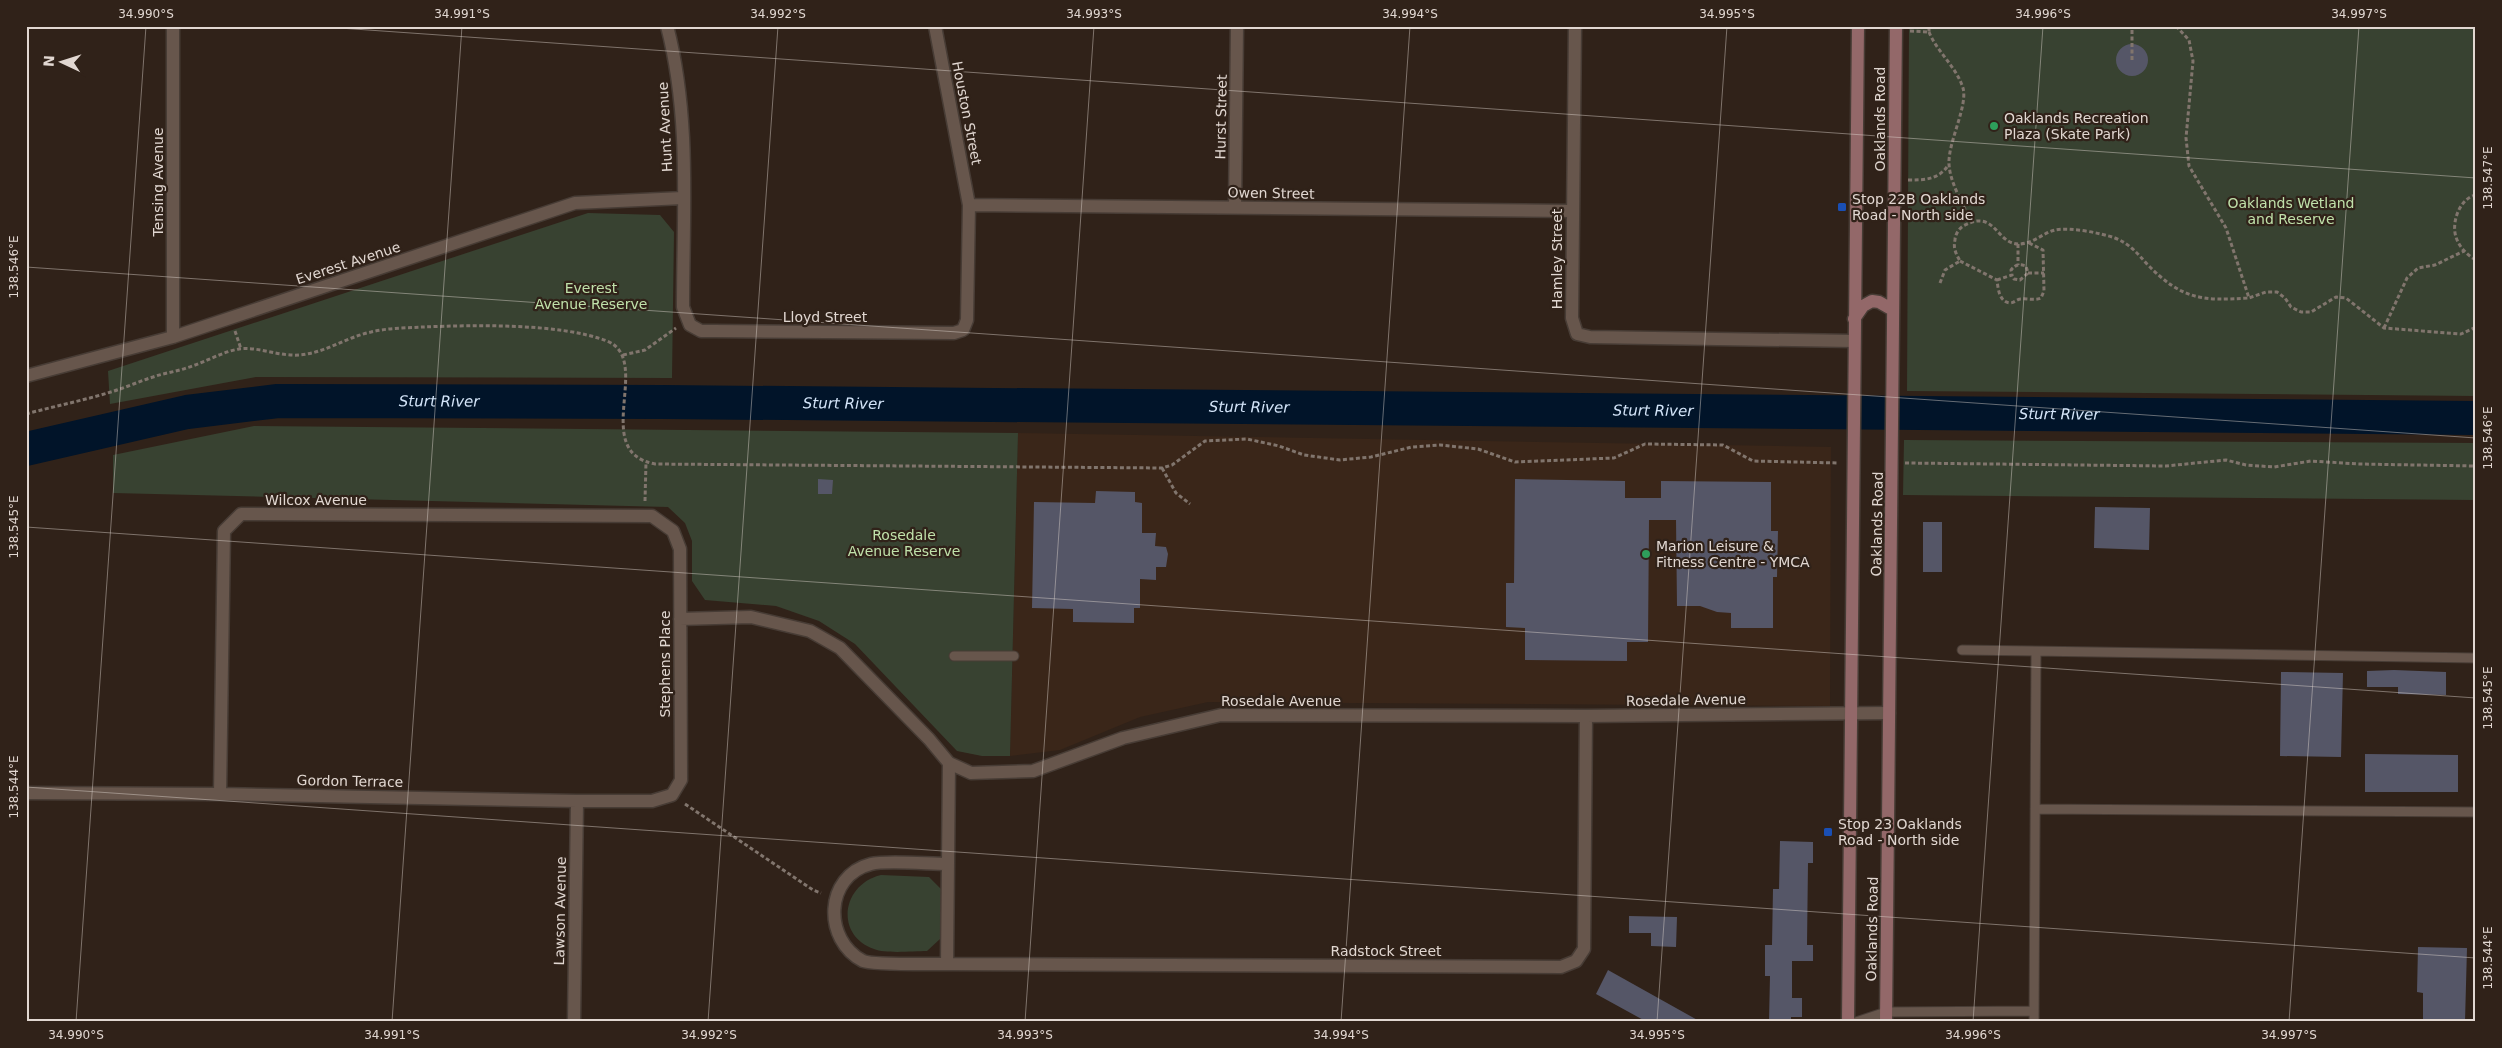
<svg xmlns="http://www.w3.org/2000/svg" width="2502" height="1048" viewBox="0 0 2502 1048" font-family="'DejaVu Sans',sans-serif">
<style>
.built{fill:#3a2619}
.green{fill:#384231}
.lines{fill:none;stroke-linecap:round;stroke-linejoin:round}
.river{stroke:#011429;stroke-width:34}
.building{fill:#555667}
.service-casing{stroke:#473c35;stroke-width:11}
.minor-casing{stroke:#473c35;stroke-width:15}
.secondary-casing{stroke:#473c35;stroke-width:15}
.path{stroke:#81756d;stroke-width:3;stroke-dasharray:4 2.5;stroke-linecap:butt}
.service{stroke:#67564c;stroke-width:9}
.minor{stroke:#67564c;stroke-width:12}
.secondary{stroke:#936869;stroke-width:12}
.ticks{fill:none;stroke:#e1d7d1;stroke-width:1;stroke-opacity:0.45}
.leisure-dot{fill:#2e9e5b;stroke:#302219;stroke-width:2}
.transit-dot{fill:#1a4fb4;stroke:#302219;stroke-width:2}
.labels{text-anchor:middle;stroke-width:4.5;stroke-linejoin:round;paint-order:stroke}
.street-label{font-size:14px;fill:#e1d7d1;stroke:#302219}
.poi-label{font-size:14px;fill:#e1d7d1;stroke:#302219;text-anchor:start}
.park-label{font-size:14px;fill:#c0e1aa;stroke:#302219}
.water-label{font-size:15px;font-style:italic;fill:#d3e4f8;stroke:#302219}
.neatline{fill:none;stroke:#e1d7d1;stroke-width:2}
.ticks-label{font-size:12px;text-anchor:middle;fill:#e1d7d1}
</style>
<rect width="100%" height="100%" fill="#302219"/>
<path class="built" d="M1018 433 1831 447 1830 706 1208 702 1140 717 1060 750 1010 756Z"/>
<path class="green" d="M1909 26H2476V396L1907 391Z
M588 213 660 215 674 232 672 378 256 377 110 404 108 371Z
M254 426 1018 433 1010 756H982L957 751 855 644 819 621 776 606 705 600 692 581V541L685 523 668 507 113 493V455Z
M1904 440 2476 443V500L1903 495Z
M881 875 929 877 941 889 940 939 927 951C913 951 886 954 874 949 834 935 842 884 881 875Z"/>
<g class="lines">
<path class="river" id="s1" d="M26 449 187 412 278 401 663 402 2476 418"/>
</g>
<path class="building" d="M2116 60a16 16 0 1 1 32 0a16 16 0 1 1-32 0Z
M818 479 833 480 832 494H818Z
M1515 479 1625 481V498H1661V481L1771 482V531H1778L1777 577H1773V628H1731V613L1717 612 1700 606H1677L1676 520H1649L1648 642H1627V661L1525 660V628L1506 627V583H1514Z
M1096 491 1135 492V502L1142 503V533H1156L1155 546 1166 547 1168 554 1166 567H1156V580L1140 579V608H1134V623L1073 622V609L1032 608 1034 502 1095 503Z
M2095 507 2150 508 2149 550 2094 548Z
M1923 522H1942V572H1923Z
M2394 670 2446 672V695L2398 694V687H2367V671Z
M2281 672 2343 673 2341 757 2280 756Z
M2365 754 2458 755V792H2365Z
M1780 841 1813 842V863H1808L1807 945H1813V961H1792V998H1802V1017H1791V1022H1769L1770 976H1765V945H1772L1773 889H1779Z
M1629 916 1677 917 1676 947 1651 946V933H1629Z
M2418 947 2467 948 2465 1022H2423V993L2417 992Z
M1608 970 1701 1022H1647L1596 994Z"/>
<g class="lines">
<g class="service-casing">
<path id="service" d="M1962 650 2476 658
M954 656H1014
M2035 809 2476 812
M1856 1022 1886 1012 2034 1011
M2034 1022 2036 652"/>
</g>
<g class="minor-casing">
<path id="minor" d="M667 26C691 118 683 213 683 307L690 325 701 331H714L954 333 963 330 967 320 969 205 935 26
M1575 26 1572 318 1577 334 1590 337 1854 341
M969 205 1572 211
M1235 207 1237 26
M173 337V26
M26 376 173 337 575 203 683 198
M680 619 751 617 810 631 840 648 929 739 949 763 971 773 1033 771 1123 738 1221 715 1586 716 1889 713
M26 793 220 794 577 801H652L672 795 681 780 680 549 673 531 652 516 241 514 224 531 220 794
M947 864C929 864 886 860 871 864 824 876 823 940 863 961 872 965 933 964 947 964L1561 967 1576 961 1584 949 1586 716
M947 964 949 763
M574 1022 577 801"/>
</g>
<g class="secondary-casing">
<path id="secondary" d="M1854 319 1863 306 1872 301 1879 302 1893 310
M1848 1022 1858 26
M1886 1022 1896 26"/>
</g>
<path class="path" d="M2176 26 2189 40 2193 61 2186 138 2189 166 2226 228 2249 298 2266 292H2277L2285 298 2291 307 2301 312H2311L2336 297 2346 298 2384 328 2461 334 2476 327
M1910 31 1929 32V26
M1929 32C1937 52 1956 66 1963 88 1968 106 1948 142 1949 164 1950 183 1963 204 1971 222
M2132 60V26
M1908 180C1925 180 1939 180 1949 164
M2476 195C2460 198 2451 222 2456 237 2459 247 2467 255 2476 260
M2018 244V265
M1960 261 1997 280C1998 288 1999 302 2010 303 2014 303 2017 299 2021 299 2028 298 2034 301 2041 298L2044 291 2043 250 2029 243
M2028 273H2044
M1997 280 2012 275 2011 270C2016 264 2019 264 2026 266L2028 273 2020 280 2014 279 2012 275
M1940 283 1945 270 1960 261C1956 254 1953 248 1955 240 1955 234 1960 227 1965 225 1996 209 1996 245 2020 244 2034 243 2043 233 2055 230 2070 227 2101 233 2115 238 2130 244 2137 253 2147 264 2182 300 2202 301 2249 298
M2476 294V298
M2384 328 2407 278 2418 268 2435 265 2464 251
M235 331 241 349
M623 355 645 350 676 328
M26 414C55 406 86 400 114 391 127 387 140 381 153 377 164 373 175 372 186 368 204 363 221 352 239 349 261 346 282 359 307 354 329 350 348 337 371 332 387 328 406 328 423 327 475 325 560 323 607 341 654 360 589 452 655 464L1162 468 1172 465 1205 441 1247 439 1279 446 1304 455 1340 460 1371 457 1412 447 1440 445 1478 449 1515 462 1614 458 1645 444 1723 445 1753 461 1839 463
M1905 463 2166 466 2226 460 2246 465 2274 467 2311 461 2358 464 2476 466
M1162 468 1176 493 1190 504
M645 501 646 462
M685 804 813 890 821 893"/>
<use href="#service" class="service"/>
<use href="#minor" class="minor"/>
<use href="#secondary" class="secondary"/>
</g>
<path class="ticks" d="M311 26 2476 178M26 267 2476 438M26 527 2476 698M26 787 2476 958M76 1022 146 26M392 1022 462 26M708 1022 778 26M1025 1022 1094 26M1341 1022 1410 26M1657 1022 1727 26M1973 1022 2043 26M2289 1022 2359 26"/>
<g class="leisure-dot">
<circle cx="1994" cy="126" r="5"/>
<circle cx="1646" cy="554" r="5"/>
</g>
<g class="transit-dot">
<rect x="1837" y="202" width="10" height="10" rx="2.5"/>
<rect x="1823" y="827" width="10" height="10" rx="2.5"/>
</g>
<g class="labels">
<g class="street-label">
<text transform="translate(967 113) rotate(79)" y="5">Houston Street</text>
<text transform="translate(1221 117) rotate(-89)" y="5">Hurst Street</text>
<text transform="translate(1880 119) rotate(-90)" y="5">Oaklands Road</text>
<text transform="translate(665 127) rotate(-93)" y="5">Hunt Avenue</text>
<text transform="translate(158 182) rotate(-90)" y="5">Tensing Avenue</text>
<text transform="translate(1271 193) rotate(1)" y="5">Owen Street</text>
<text transform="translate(1557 259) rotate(-90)" y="5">Hamley Street</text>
<text transform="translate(348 263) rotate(-18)" y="5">Everest Avenue</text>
<text x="825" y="322">Lloyd Street</text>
<text x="316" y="505">Wilcox Avenue</text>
<text transform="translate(1877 524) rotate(-89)" y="5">Oaklands Road</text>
<text transform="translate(665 664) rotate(-90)" y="5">Stephens Place</text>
<text transform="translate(1686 700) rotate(-1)" y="5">Rosedale Avenue</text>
<text x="1281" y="706">Rosedale Avenue</text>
<text transform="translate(350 781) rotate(1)" y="5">Gordon Terrace</text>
<text transform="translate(560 911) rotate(-89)" y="5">Lawson Avenue</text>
<text transform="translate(1872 929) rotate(-89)" y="5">Oaklands Road</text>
<text x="1386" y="956">Radstock Street</text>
</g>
<g class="poi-label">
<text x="2004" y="123">Oaklands Recreation<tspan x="2004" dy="16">Plaza (Skate Park)</tspan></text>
<text x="1852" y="204">Stop 22B Oaklands<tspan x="1852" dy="16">Road - North side</tspan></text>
<text x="1656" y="551">Marion Leisure &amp;<tspan x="1656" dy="16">Fitness Centre - YMCA</tspan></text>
<text x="1838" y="829">Stop 23 Oaklands<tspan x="1838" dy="16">Road - North side</tspan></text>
</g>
<g class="park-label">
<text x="2291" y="208">Oaklands Wetland<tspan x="2291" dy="16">and Reserve</tspan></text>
<text x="591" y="293">Everest<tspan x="591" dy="16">Avenue Reserve</tspan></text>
<text x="904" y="540">Rosedale<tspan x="904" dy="16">Avenue Reserve</tspan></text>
</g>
<g class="water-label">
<text dy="5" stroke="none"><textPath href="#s1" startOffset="418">Sturt River</textPath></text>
<text dy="5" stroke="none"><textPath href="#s1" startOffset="822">Sturt River</textPath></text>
<text dy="5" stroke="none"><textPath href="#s1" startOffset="1228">Sturt River</textPath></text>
<text dy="5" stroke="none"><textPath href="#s1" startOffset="1632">Sturt River</textPath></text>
<text dy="5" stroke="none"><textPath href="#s1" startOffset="2038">Sturt River</textPath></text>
</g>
</g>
<rect width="2502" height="1048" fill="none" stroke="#302219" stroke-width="55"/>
<g transform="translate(62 62) rotate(274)" stroke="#302219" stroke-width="4" paint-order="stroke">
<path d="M0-4L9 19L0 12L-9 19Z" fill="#e1d7d1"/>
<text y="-8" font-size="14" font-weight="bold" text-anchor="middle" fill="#e1d7d1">N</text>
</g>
<rect x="28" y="28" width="2446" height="992" class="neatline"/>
<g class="ticks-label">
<text x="146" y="18">34.990°S</text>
<text x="462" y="18">34.991°S</text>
<text x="778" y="18">34.992°S</text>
<text x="1094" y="18">34.993°S</text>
<text x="1410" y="18">34.994°S</text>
<text x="1727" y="18">34.995°S</text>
<text x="2043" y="18">34.996°S</text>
<text x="2359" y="18">34.997°S</text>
<text transform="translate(2488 178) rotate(-90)" y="4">138.547°E</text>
<text transform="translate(14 267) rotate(-90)" y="4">138.546°E</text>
<text transform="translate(2488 438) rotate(-90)" y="4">138.546°E</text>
<text transform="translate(14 527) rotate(-90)" y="4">138.545°E</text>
<text transform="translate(2488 698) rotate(-90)" y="4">138.545°E</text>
<text transform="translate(14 787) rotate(-90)" y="4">138.544°E</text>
<text transform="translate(2488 958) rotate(-90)" y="4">138.544°E</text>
<text x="76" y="1039">34.990°S</text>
<text x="392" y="1039">34.991°S</text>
<text x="709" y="1039">34.992°S</text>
<text x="1025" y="1039">34.993°S</text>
<text x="1341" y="1039">34.994°S</text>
<text x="1657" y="1039">34.995°S</text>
<text x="1973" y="1039">34.996°S</text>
<text x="2289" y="1039">34.997°S</text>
</g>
</svg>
